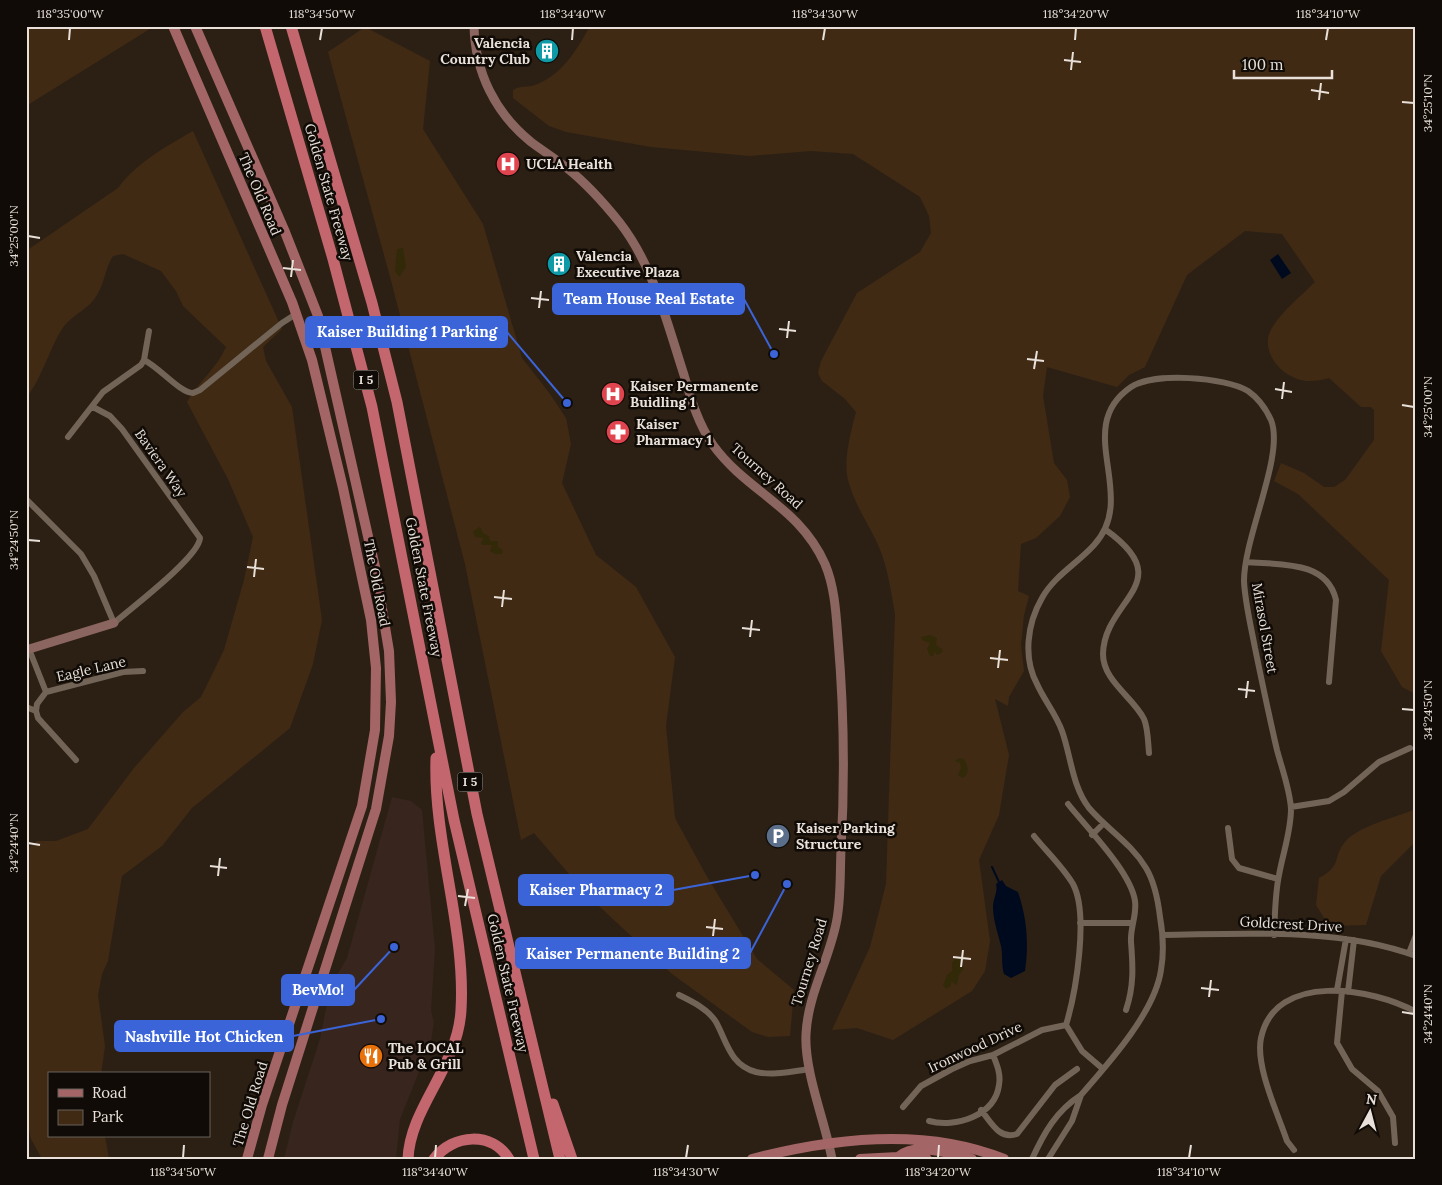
<svg xmlns="http://www.w3.org/2000/svg" width="1442" height="1185" viewBox="0 0 1442 1185" font-family="Lora,serif">
<style>
.commercial{fill:#37251e}
.green{fill:#402a14}
.sand{fill:#312908}
.water{fill:#000a1e}
.lines{fill:none;stroke-linecap:round;stroke-linejoin:round}
.stream{stroke:#000a1e;stroke-width:2}
.street{stroke:#736458;stroke-width:6}
.secondary{stroke:#8b655f;stroke-width:9}
.primary{stroke:#a36565;stroke-width:10}
.highway{stroke:#c3666e;stroke-width:11}
.ticks{fill:none;stroke:#e8e0d9;stroke-width:2}
.labels{text-anchor:middle;stroke-width:5;stroke-linejoin:round;paint-order:stroke}
.shield{fill:#100b06;stroke:#a7a09a;stroke-width:1}
.shield-label{font-size:12px;font-weight:bold;fill:#e8e0d9}
.poi-label{font-size:14px;font-weight:bold;fill:#e8e0d9;stroke:#100b06;text-anchor:start}
.street-label{font-size:14px;fill:#e8e0d9;stroke:#100b06}
.leader{fill:none;stroke:#3b64d8;stroke-width:2}
.callout-dot{fill:#3b64d8;stroke:#100b06;stroke-width:2}
.callout{fill:#3b64d8;stroke:#3b64d8;stroke-width:2}
.callout-label{font-size:15px;text-anchor:middle;font-weight:bold;fill:#fff}
.neatline{fill:none;stroke:#e8e0d9;stroke-width:2}
.ticks-label{font-size:12px;text-anchor:middle;fill:#e8e0d9}
</style>
<rect width="100%" height="100%" fill="#2c2014"/>
<path class="commercial" d="M392 797 411 801 422 810 435 949 431 1011 434 1022 431 1042 400 1119 396 1159H284L293 1122 320 1039 326 1009 337 975 347 958Z"/>
<path class="green" d="M26 26H153V27L26 106Z
M590 26H1416V694L1402 687 1381 651 1389 580 1298 494 1274 481 1281 463 1304 473 1324 487H1334L1345 480 1374 440V410L1371 407H1361L1329 378C1318 381 1306 383 1295 378 1276 371 1260 347 1272 328 1281 312 1302 295 1315 282L1282 234 1245 231 1187 275 1145 367 1129 375 1117 387 1047 367 1043 396 1054 463 1067 480 1070 497 1060 516 1036 538 1021 544 1018 591 1029 596 1024 615 1021 645 1024 671 1009 697 1008 706 995 699 1009 755 999 815 979 860 990 941 985 971 972 991 893 1040 857 1028 832 1030 870 947 886 884 895 614C891 592 888 568 879 547 869 524 854 504 848 480 843 460 851 431 856 412L845 399 822 381 818 373 821 361 857 293 920 252 931 233 929 216 920 197 853 154 811 151 750 156 651 147 566 132 549 126 513 98V90C521 85 528 88 535 85 562 75 577 50 590 26Z
M365 27 430 61 423 129 483 224 522 358 550 394 566 418 571 444 562 483 596 555 636 587 675 657 666 726 675 818 706 875 757 959 794 990 790 1036 768 1037 752 1032 672 974 587 895 534 833 521 840 465 564 389 273 328 52Z
M193 131 282 329 263 347 266 361 292 407 322 620 313 664 290 728 192 808 162 846 122 876 108 961 102 974 98 995 105 1046 101 1074H49V1136H105L109 1159H42L31 1139 26 1116V850L37 841H56L88 829 134 768 183 712 201 697 224 650 244 580 253 537 228 479 187 402C198 382 217 368 226 347L183 306 176 291 161 271 123 254 113 256C105 268 105 282 97 295 90 308 74 314 64 326 49 348 43 377 26 398V276L29 266V249L118 188C136 163 167 146 193 131Z
M1416 809V841L1381 876 1366 925 1329 926 1316 905 1319 878C1343 865 1332 858 1345 842 1358 826 1397 817 1416 809Z"/>
<path class="sand" d="M403 248 406 267 399 277 395 271 397 249Z
M480 527 483 533 489 536 490 541H498V547L503 550 502 554H495L490 551 492 545H482L481 543 484 538 475 537 473 531Z
M930 635 937 638 936 645 942 649 943 652 937 655 935 651 933 656H930L927 649 930 643 922 640 921 637Z
M960 758 964 759C967 764 971 772 963 778L958 775 961 768 960 763 955 761Z
M956 958H961L962 961 960 965 964 968 959 975 957 985 951 982V986L946 989 943 985 947 975 952 971V963Z"/>
<path class="water" d="M1278 254 1291 273 1282 279 1270 260Z
M1002 880 1006 886 1018 892C1027 919 1029 943 1025 971L1011 978 1004 974C1001 965 1003 955 1001 946 998 933 993 920 993 907 993 898 998 893 996 884Z"/>
<g class="lines">
<path class="stream" d="M992 867 999 882"/>
<path class="street" d="M144 360C159 367 180 393 193 393L200 390 282 323 296 314
M68 437 103 392 141 365 144 360 149 331
M26 499 81 554 94 576 114 623C130 609 199 557 200 538L122 429 110 416 93 407
M1106 530C1180 583 1104 599 1103 654 1103 681 1133 697 1144 719 1148 728 1148 742 1149 753
M1246 562C1279 565 1327 560 1336 600L1329 682
M46 692 123 672 143 671
M26 707 36 711 37 704 46 692 29 649
M36 711 38 718 76 760
M1068 804C1087 828 1131 872 1135 901 1137 915 1130 928 1131 942 1133 967 1134 986 1126 1010
M1291 807 1329 801 1344 792 1379 762 1410 748
M1228 828 1232 859 1239 868 1278 879
M1092 835 1104 823
M1034 836C1046 851 1063 867 1073 884 1089 914 1076 992 1066 1025
M1080 923H1132
M1163 935C1244 934 1338 927 1416 956
M1409 953 1416 935
M1337 990 1346 939
M1342 991 1337 1043 1352 1069 1378 1091 1393 1117 1395 1143
M1348 992 1354 940
M679 995C693 1002 708 1009 716 1022 727 1042 730 1065 756 1072 774 1076 793 1071 810 1069
M1066 1025 1082 1051 1103 1069
M903 1107 921 1086 952 1069 970 1061 993 1055 1042 1030 1066 1025
M981 1110C991 1122 999 1140 1017 1134L1055 1085 1077 1069
M929 1121C955 1128 995 1116 999 1085 1001 1074 997 1065 993 1055
M1294 1150 1287 1141C1278 1114 1255 1066 1261 1038 1275 971 1373 988 1416 1012
M1032 1159C1044 1133 1056 1111 1081 1095 1109 1063 1155 1012 1161 970 1164 953 1163 934 1160 917 1158 900 1155 883 1146 868 1131 843 1107 829 1089 808 1072 786 1071 756 1062 731 1056 714 1044 700 1037 684 1023 658 1027 624 1042 598 1054 576 1078 563 1094 545 1140 495 1071 428 1131 387 1154 372 1225 377 1248 391 1258 398 1266 409 1271 420 1285 455 1244 536 1244 581 1245 603 1251 626 1255 648 1262 682 1269 716 1277 750 1282 769 1290 790 1291 809 1291 831 1283 853 1279 875 1275 894 1275 915 1274 935
M1048 1159 1072 1121 1081 1095"/>
<path class="secondary" d="M474 26C475 72 495 113 531 142 543 151 556 159 567 168 587 184 604 203 620 223 654 267 667 323 684 375 691 399 698 424 713 445 747 492 799 506 825 564 835 588 836 614 838 639 844 709 845 779 841 849 840 872 841 896 837 919 830 959 808 993 806 1034 804 1071 825 1121 832 1159
M26 650 114 623"/>
<path class="primary" d="M173 26 292 302 312 360 343 488 371 620 376 668 375 730 362 806 262 1105 247 1159
M195 26 285 232 318 316 375 567 389 651 391 702 389 736 376 809 282 1105 268 1159
M898 1157C916 1141 951 1154 972 1159
M752 1159C832 1138 925 1127 1004 1159
M860 1159 898 1157 927 1159"/>
<path class="highway" d="M265 26 333 259 372 407 454 820 534 1159
M291 26 372 303 397 402 477 814 560 1159
M553 1104 572 1159
M408 1159C410 1107 458 1067 461 1010 466 928 433 842 436 758
M434 1159C453 1134 492 1131 509 1159"/>
</g>
<path class="ticks" d="M69 40 70 28M320 40 322 28M572 40 573 28M823 40 825 28M1075 40 1076 28M1326 40 1328 28M1064 60 1081 62M1071 70 1073 52M1311 90 1329 93M1319 100 1321 83M1402 102 1414 103M28 236 40 238M283 268 301 270M291 277 293 260M531 298 549 300M539 308 541 291M779 329 796 331M787 338 789 321M1027 359 1044 361M1034 369 1037 351M1275 389 1292 392M1282 399 1284 382M1402 405 1414 407M28 540 40 541M247 567 264 569M254 577 256 559M494 597 512 599M502 607 504 590M742 628 760 630M750 637 752 620M990 658 1008 660M998 668 1000 650M1238 689 1255 691M1246 698 1248 681M1402 709 1414 710M28 843 40 845M210 866 227 868M218 876 220 858M458 896 475 898M465 906 468 889M706 927 723 929M713 936 715 919M953 957 971 959M961 967 963 950M1201 988 1219 990M1209 997 1211 980M1402 1012 1414 1014M183 1158 184 1145M435 1158 436 1145M686 1158 688 1145M938 1158 939 1145M1189 1158 1191 1145"/>
<defs>
<g id="building-disc" transform="scale(1.25)"><circle r="9.5" fill="#0f9aa8" stroke="#100b06"/><path d="M-4-6H4V6H1V3H-1V6H-4ZM-2.5-4.3h1.7v1.8h-1.7ZM.8-4.3h1.7v1.8H.8ZM-2.5-1h1.7V.8h-1.7ZM.8-1h1.7V.8H.8Z" fill="#fff"/></g>
<g id="hospital-disc" transform="scale(1.25)"><circle r="9.5" fill="#e0444e" stroke="#100b06"/><path d="M-5-5h3v3.5h4V-5h3V5h-3V1.5h-4V5h-3Z" fill="#fff"/></g>
<g id="pharmacy-disc" transform="scale(1.25)"><circle r="9.5" fill="#e0444e" stroke="#100b06"/><path d="M-2-6h4v4h4v4h-4v4h-4v-4h-4v-4h4Z" fill="#fff"/></g>
<g id="parking-disc" transform="scale(1.25)"><circle r="9.5" fill="#5c6f8a" stroke="#100b06"/><path d="M-3.5-5.5H1a3.5 3.5 0 0 1 0 7H-1V5.5H-3.5ZM-1-3.4V-.6H.8a1.4 1.4 0 0 0 0-2.8Z" fill="#fff"/></g>
<g id="restaurant-disc" transform="scale(1.25)"><circle r="9.5" fill="#e8710a" stroke="#100b06"/><path d="M-5-6h1v4h1v-4h1v4h1v-4h1v5L-1.5 .5V6h-2V.5L-5-1ZM5-6V6H3V1.5H1.5Q1.5-4 5-6Z" fill="#fff"/></g>
</defs>
<g fill-rule="evenodd">
<use href="#building-disc" x="547" y="51"/>
<use href="#hospital-disc" x="508" y="164"/>
<use href="#building-disc" x="559" y="264"/>
<use href="#hospital-disc" x="613" y="394"/>
<use href="#pharmacy-disc" x="618" y="432"/>
<use href="#parking-disc" x="778" y="836"/>
<use href="#restaurant-disc" x="371" y="1056"/>
</g>
<g class="labels">
<g class="shield">
<rect x="353.5" y="370.5" width="25" height="19" rx="4"/>
<rect x="457.5" y="772.5" width="25" height="19" rx="4"/>
</g>
<g class="shield-label">
<text x="366" y="384">I 5</text>
<text x="470" y="786">I 5</text>
</g>
<g class="poi-label">
<text x="530" y="48" text-anchor="end">Valencia<tspan x="530" dy="16">Country Club</tspan></text>
<text x="526" y="169">UCLA Health</text>
<text x="576" y="261">Valencia<tspan x="576" dy="16">Executive Plaza</tspan></text>
<text x="630" y="391">Kaiser Permanente<tspan x="630" dy="16">Buidling 1</tspan></text>
<text x="636" y="429">Kaiser<tspan x="636" dy="16">Pharmacy 1</tspan></text>
<text x="796" y="833">Kaiser Parking<tspan x="796" dy="16">Structure</tspan></text>
<text x="388" y="1053">The LOCAL<tspan x="388" dy="16">Pub &amp; Grill</tspan></text>
</g>
<g class="street-label">
<text transform="translate(329 192) rotate(74)" y="5">Golden State Freeway</text>
<text transform="translate(260 194) rotate(67)" y="5">The Old Road</text>
<text transform="translate(161 463) rotate(55)" y="5">Baviera Way</text>
<text transform="translate(767 476) rotate(42)" y="5">Tourney Road</text>
<text transform="translate(377 583) rotate(79)" y="5">The Old Road</text>
<text transform="translate(424 587) rotate(79)" y="5">Golden State Freeway</text>
<text transform="translate(1265 628) rotate(80)" y="5">Mirasol Street</text>
<text transform="translate(91 669) rotate(-13)" y="5">Eagle Lane</text>
<text transform="translate(1291 924) rotate(3)" y="5">Goldcrest Drive</text>
<text transform="translate(809 962) rotate(-73)" y="5">Tourney Road</text>
<text transform="translate(508 983) rotate(77)" y="5">Golden State Freeway</text>
<text transform="translate(975 1047) rotate(-25)" y="5">Ironwood Drive</text>
<text transform="translate(250 1104) rotate(-73)" y="5">The Old Road</text>
</g>
</g>
<path class="leader" d="M774 354L744 299M567 403L507 332M755 875L673 890M787 884L750 953M394 947L354 990M381 1019L293 1036"/>
<g class="callout-dot">
<circle cx="774" cy="354" r="5"/>
<circle cx="567" cy="403" r="5"/>
<circle cx="755" cy="875" r="5"/>
<circle cx="787" cy="884" r="5"/>
<circle cx="394" cy="947" r="5"/>
<circle cx="381" cy="1019" r="5"/>
</g>
<g class="callout">
<rect x="553" y="284" width="191" height="30" rx="5"/>
<rect x="306" y="317" width="201" height="30" rx="5"/>
<rect x="519" y="875" width="154" height="30" rx="5"/>
<rect x="516" y="938" width="234" height="30" rx="5"/>
<rect x="282" y="975" width="72" height="30" rx="5"/>
<rect x="115" y="1021" width="178" height="30" rx="5"/>
</g>
<g class="callout-label">
<text x="649" y="304">Team House Real Estate</text>
<text x="407" y="337">Kaiser Building 1 Parking</text>
<text x="596" y="895">Kaiser Pharmacy 2</text>
<text x="633" y="959">Kaiser Permanente Building 2</text>
<text x="318" y="995">BevMo!</text>
<text x="204" y="1042">Nashville Hot Chicken</text>
</g>
<rect width="1442" height="1185" fill="none" stroke="#100b06" stroke-width="55"/>
<rect x="48" y="1072" width="162" height="65" fill="#100b06" stroke="#66605a"/>
<rect x="58" y="1089" width="25" height="8" fill="#a36565" stroke="#66605a"/>
<text x="92" y="1098" font-size="15" fill="#e8e0d9">Road</text>
<rect x="58" y="1110" width="25" height="15" fill="#402a14" stroke="#66605a"/>
<text x="92" y="1122" font-size="15" fill="#e8e0d9">Park</text>
<g transform="translate(1370 1112) rotate(7)" stroke="#100b06" stroke-width="4" paint-order="stroke">
<path d="M0-4L9 19L0 12L-9 19Z" fill="#e8e0d9"/>
<text y="-8" font-size="14" font-weight="bold" text-anchor="middle" fill="#e8e0d9">N</text>
</g>
<path d="M1234 70v8h98v-8" fill="none" stroke="#e8e0d9" stroke-width="2.5"/>
<text x="1242" y="70" font-size="15" fill="#e8e0d9" stroke="#100b06" stroke-width="4" paint-order="stroke">100 m</text>
<rect x="28" y="28" width="1386" height="1130" class="neatline"/>
<g class="ticks-label">
<text x="70" y="18">118°35'00"W</text>
<text x="322" y="18">118°34'50"W</text>
<text x="573" y="18">118°34'40"W</text>
<text x="825" y="18">118°34'30"W</text>
<text x="1076" y="18">118°34'20"W</text>
<text x="1328" y="18">118°34'10"W</text>
<text transform="translate(1428 103) rotate(-90)" y="4">34°25'10"N</text>
<text transform="translate(14 236) rotate(-90)" y="4">34°25'00"N</text>
<text transform="translate(1428 407) rotate(-90)" y="4">34°25'00"N</text>
<text transform="translate(14 540) rotate(-90)" y="4">34°24'50"N</text>
<text transform="translate(1428 710) rotate(-90)" y="4">34°24'50"N</text>
<text transform="translate(14 843) rotate(-90)" y="4">34°24'40"N</text>
<text transform="translate(1428 1014) rotate(-90)" y="4">34°24'40"N</text>
<text x="183" y="1176">118°34'50"W</text>
<text x="435" y="1176">118°34'40"W</text>
<text x="686" y="1176">118°34'30"W</text>
<text x="938" y="1176">118°34'20"W</text>
<text x="1189" y="1176">118°34'10"W</text>
</g>
</svg>
